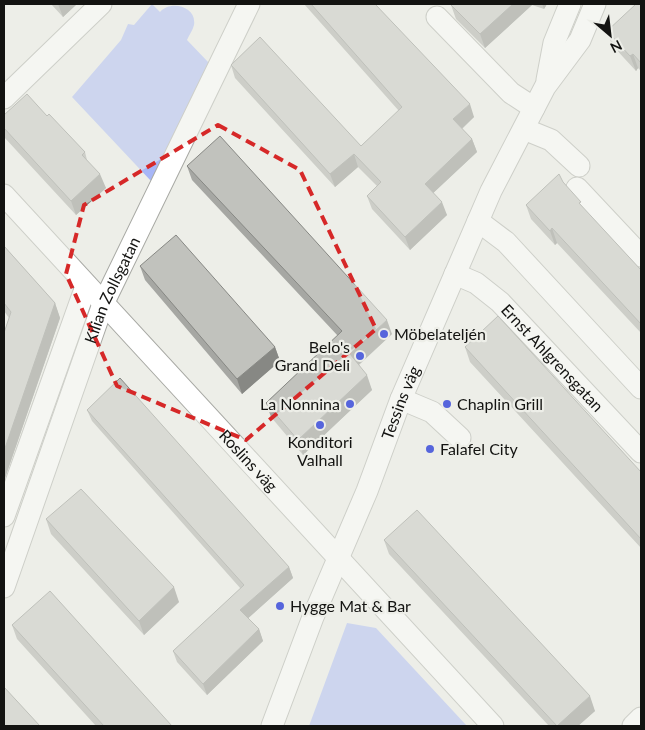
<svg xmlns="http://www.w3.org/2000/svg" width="645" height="730" viewBox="0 0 645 730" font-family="Lato,sans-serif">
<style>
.green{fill:#a7b6f7}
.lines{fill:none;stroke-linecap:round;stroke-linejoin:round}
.minor-casing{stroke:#a8a9a4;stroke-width:23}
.minor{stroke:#fff;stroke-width:21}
.wall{fill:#a6a7a3}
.shaded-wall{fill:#878884}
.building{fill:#c1c2bd;stroke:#878884}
.marked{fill:none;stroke:#d62828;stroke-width:4;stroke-dasharray:10 6;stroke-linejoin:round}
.poi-dot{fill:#5665dc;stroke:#edeee8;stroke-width:2}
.labels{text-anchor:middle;stroke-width:4.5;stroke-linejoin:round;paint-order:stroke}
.street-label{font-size:16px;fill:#131311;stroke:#edeee8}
.poi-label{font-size:16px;fill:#131311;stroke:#edeee8;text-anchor:start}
</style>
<rect width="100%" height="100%" fill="#edeee8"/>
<path class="green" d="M152 4 160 12C170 0 197 6 194 25 193 30 189 35 187 40L209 63 151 181 72 97 121 40 128 24 134 25Z
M347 623 376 628 467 726H309Z"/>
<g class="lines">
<g class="minor-casing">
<g id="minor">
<path d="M437 17 511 93 534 108"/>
<path d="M547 80 554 43 570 4"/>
<path d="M4 98 101 4"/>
<path d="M524 129 551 140 579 166"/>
<path d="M577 188 641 256"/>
<path id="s1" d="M4 195 493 726"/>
<path d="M478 221 506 242 641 388"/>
<path id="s2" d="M455 274 476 283 500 302 641 452"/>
<path d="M401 399 432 412 460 438"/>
<path d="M4 516 86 286"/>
<path id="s3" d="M4 587 103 304 249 4"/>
<path id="s4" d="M272 726 313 617 367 491 401 399 491 191 545 87 580 40 595 4"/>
<path d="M633 726 641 718"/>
</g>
</g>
<use href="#minor" class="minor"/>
</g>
<path class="wall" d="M51 4H77L63 17Z
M304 4H375L474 117 462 129 472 139 477 152 433 193 447 215 410 250 372 209 367 196 377 186 358 167 335 187 235 78 231 65 361 146 399 111Z
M452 4H547L544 9 532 5 485 48 456 19 451 5Z
M641 4V71L638 68 636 71 612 45 607 31Z
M4 115 47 116 85 152 87 160 106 188 76 215 4 137Z
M187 166 392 334 359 365 372 390 303 455 271 417 266 403 338 336 192 180Z
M563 182 583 208 641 270V333L557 243 555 245 531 219 526 205Z
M4 246 55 303 60 318 4 481V333L9 318 4 311Z
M140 266 275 347 280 361 242 394 145 280Z
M465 347 641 472V548L470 362Z
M87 410 289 567 293 578 248 618 259 629 263 641 207 695 177 662 173 651 241 589 92 421Z
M46 519 179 602 144 635 51 534Z
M384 540 595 711 578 726H549L389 554Z
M12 625 172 726H96L17 639Z"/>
<path class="shaded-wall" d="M58 4H77L63 17Z
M513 4H532V5L485 48 480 34Z
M542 4H547L544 9Z
M633 54 638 68 636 71 630 56Z
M470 104 474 117 458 132 453 119Z
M472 139 477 152 429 197 425 184Z
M354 154 358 167 335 187 330 174Z
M100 174 106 188 76 215 71 201Z
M442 202 447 215 410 250 405 237Z
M552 228 557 243 555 245 550 231Z
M55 303 60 318 4 481V451Z
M387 320 392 334 355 368 350 354Z
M275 347 280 361 242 394 237 379Z
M367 375 372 390 303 455 298 440Z
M289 567 293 578 244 622 240 610Z
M174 587 179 602 144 635 139 621Z
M259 629 263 641 207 695 203 684Z
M590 696 595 711 578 726H557Z"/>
<path class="building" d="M311 4H375L470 104 453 119 472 139 425 184 442 202 405 237 367 196 381 182 354 154 330 174 231 65 260 37 361 146 402 107Z
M452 4H513L480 34 451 5Z
M636 4H641V63L633 54 630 56 607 31Z
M27 94 47 116 49 114 85 152 82 155 100 174 71 201 4 128V115Z
M220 136 387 320 350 354 367 375 298 440 266 403 342 331 187 166Z
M559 174 563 182 581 202 579 203 641 270V324L552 228 550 231 526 205Z
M176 235 275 347 237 379 140 266Z
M4 246 55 303 4 451V333L11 312 4 303Z
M498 316 641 472V539L465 347Z
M120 378 289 567 240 610 259 629 203 684 173 651 244 585 87 410Z
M81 489 174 587 139 621 46 519Z
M417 510 590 696 557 726 384 540Z
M50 591 172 726H104L12 625Z
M4 687 40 726H4Z"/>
<path d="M0 0H645V730H0ZM218 125 300 170 376 329 246 440 117 386 66 274 84 205Z" fill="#edeee8" fill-opacity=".55" fill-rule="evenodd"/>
<path class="marked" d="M218 125 300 170 376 329 246 440 117 386 66 274 84 205Z"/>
<g class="poi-dot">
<circle cx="384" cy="334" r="5"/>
<circle cx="360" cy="356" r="5"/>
<circle cx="350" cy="404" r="5"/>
<circle cx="447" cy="404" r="5"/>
<circle cx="320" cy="425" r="5"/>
<circle cx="430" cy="449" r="5"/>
<circle cx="280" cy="606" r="5"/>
</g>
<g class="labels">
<g class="street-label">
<text dy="6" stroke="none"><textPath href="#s3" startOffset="316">Kilian Zollsgatan</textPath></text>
<text dy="6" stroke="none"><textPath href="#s2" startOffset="130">Ernst Ahlgrensgatan</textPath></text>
<text dy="6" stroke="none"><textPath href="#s4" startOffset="348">Tessins väg</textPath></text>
<text dy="6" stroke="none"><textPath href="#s1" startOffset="361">Roslins väg</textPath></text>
</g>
<g class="poi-label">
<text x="394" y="340">Möbelateljén</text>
<text x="350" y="353" text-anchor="end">Belo's<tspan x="350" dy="18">Grand Deli</tspan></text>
<text x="340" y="410" text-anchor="end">La Nonnina</text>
<text x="457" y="410">Chaplin Grill</text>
<text x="320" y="448" text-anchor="middle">Konditori<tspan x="320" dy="18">Valhall</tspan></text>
<text x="440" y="455">Falafel City</text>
<text x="290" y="612">Hygge Mat &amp; Bar</text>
</g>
</g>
<rect width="645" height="730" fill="none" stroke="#131311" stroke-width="10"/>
<g transform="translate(610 35) rotate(152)" stroke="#edeee8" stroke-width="4" paint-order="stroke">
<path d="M0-4L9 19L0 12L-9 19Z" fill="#131311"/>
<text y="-8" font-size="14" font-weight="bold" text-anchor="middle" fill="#131311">N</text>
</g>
</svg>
